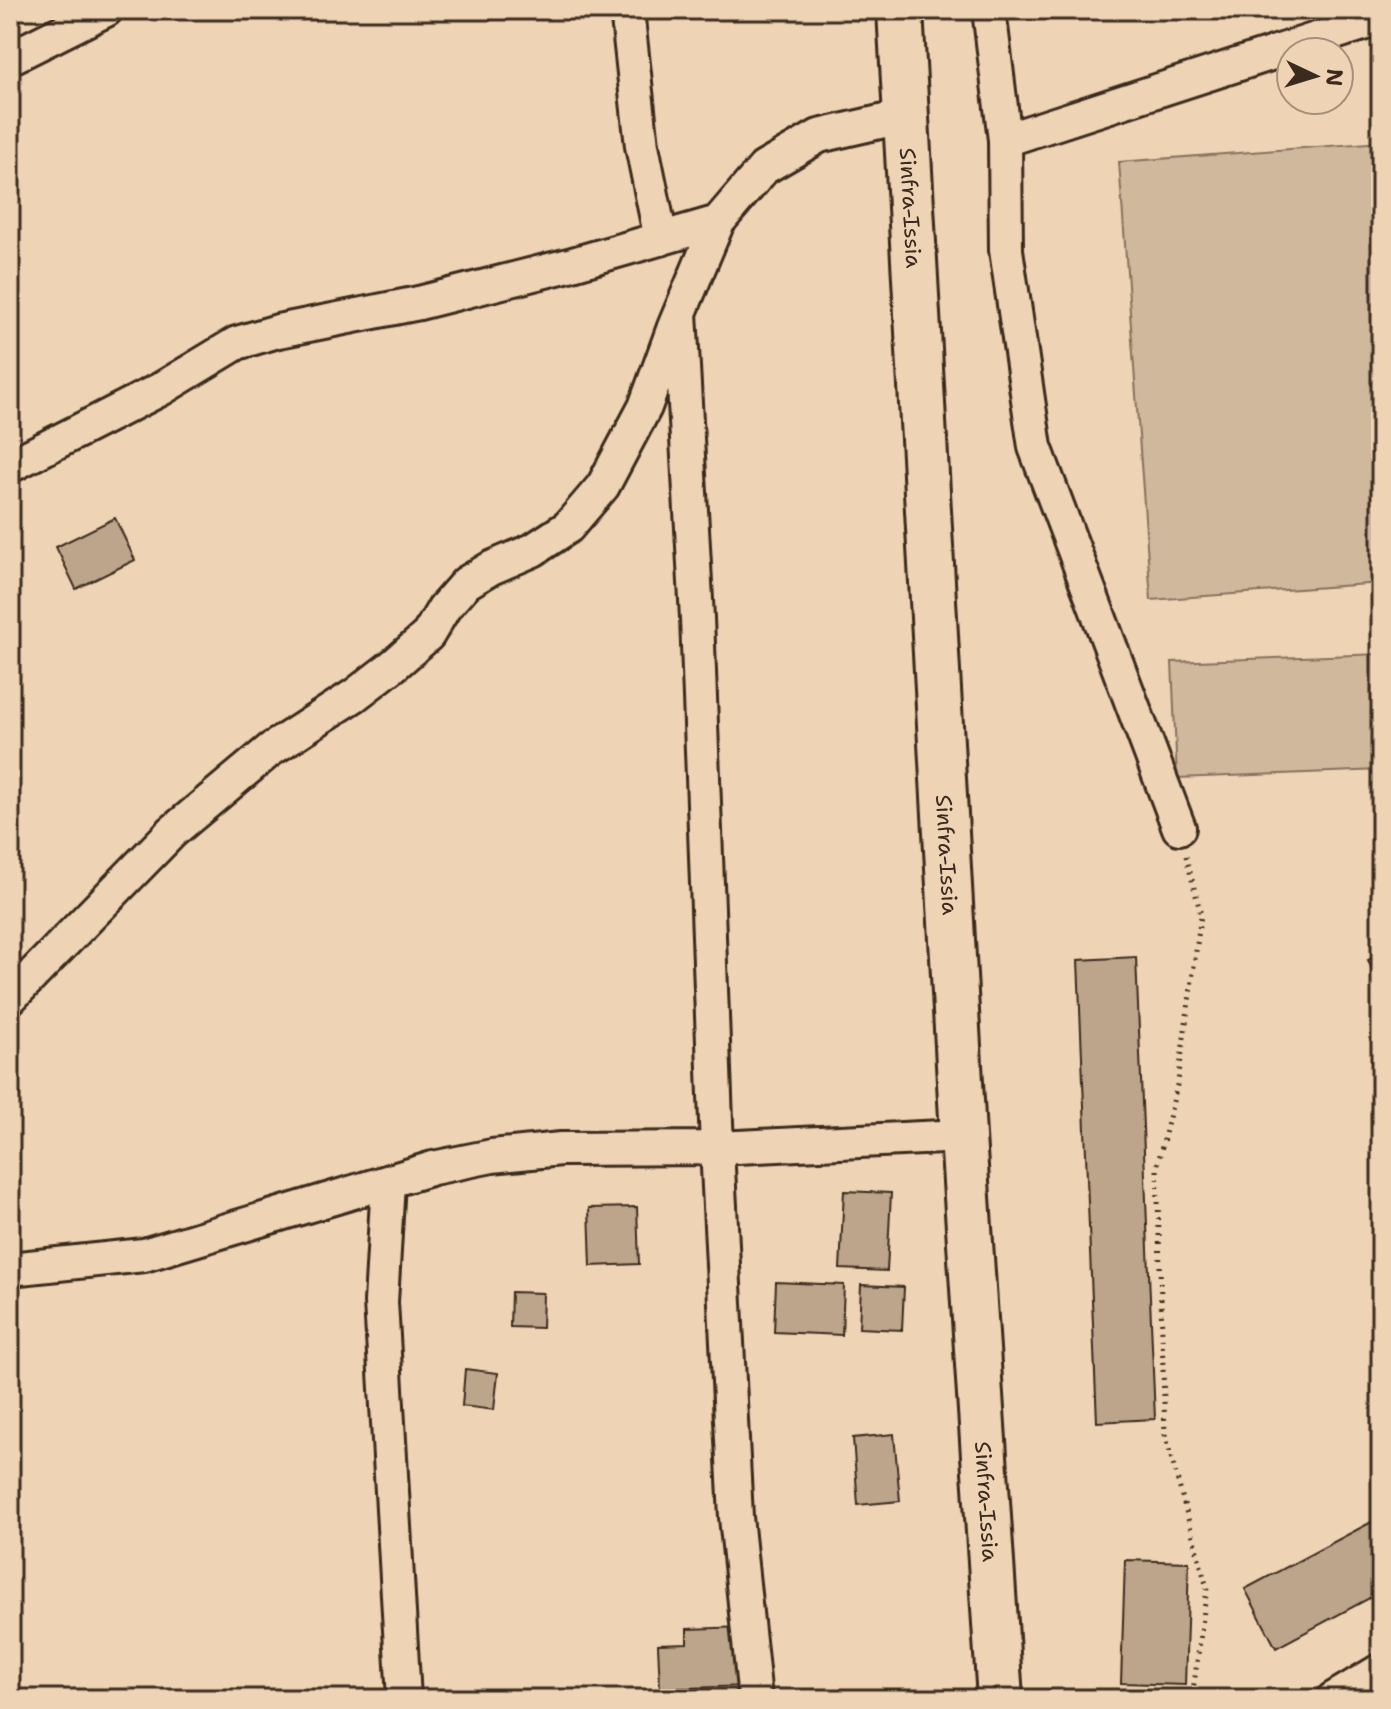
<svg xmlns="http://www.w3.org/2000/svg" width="1391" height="1709" viewBox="0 0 1391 1709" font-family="'Shantell Sans',sans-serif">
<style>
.green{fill:#d0b89c;stroke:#86715d;stroke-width:2}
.building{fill:#bca58b;stroke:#3b2a1e;stroke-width:2}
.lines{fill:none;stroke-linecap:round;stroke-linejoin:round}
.street-casing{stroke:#3b2a1e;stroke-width:38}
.secondary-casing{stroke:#3b2a1e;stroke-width:50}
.path{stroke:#3b2a1e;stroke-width:5;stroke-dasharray:2 6;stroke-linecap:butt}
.street{stroke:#eed4b5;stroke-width:32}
.secondary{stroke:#eed4b5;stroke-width:44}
.labels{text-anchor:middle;stroke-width:6;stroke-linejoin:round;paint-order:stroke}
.street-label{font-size:22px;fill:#3b2a1e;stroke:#eed4b5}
</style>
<rect width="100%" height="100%" fill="#eed4b5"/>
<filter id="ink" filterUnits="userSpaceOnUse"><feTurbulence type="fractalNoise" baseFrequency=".0125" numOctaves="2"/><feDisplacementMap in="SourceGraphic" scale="16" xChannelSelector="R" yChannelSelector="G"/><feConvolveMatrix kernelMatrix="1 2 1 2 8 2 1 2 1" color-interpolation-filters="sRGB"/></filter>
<g filter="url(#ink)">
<path class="green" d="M1381 142V583L1151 600 1119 162Z
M1381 654V770L1177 778 1172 662Z"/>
<path class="building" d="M115 518 135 560 76 589 56 547Z
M1381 954V990L1368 960Z
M1136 957 1155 1419 1097 1422 1078 960Z
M844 1191 891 1193 887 1271 840 1269Z
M637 1207 639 1264 591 1266 589 1208Z
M776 1282 844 1285 842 1335 774 1332Z
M861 1285 904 1287 902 1330 859 1328Z
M511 1292 543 1293 542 1328 510 1327Z
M465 1369 498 1373 494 1410 462 1406Z
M894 1434 900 1501 858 1505 853 1438Z
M1381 1517V1592L1276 1648 1245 1589Z
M1125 1560 1189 1562 1185 1685 1121 1683Z
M744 1627 746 1686 660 1689 658 1644 687 1643V1629Z"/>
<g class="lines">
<g class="street-casing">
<path id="street" d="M627 10 642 146 661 239
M989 10 1005 140 1006 250 1035 447 1179 828
M10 58 106 10
M1005 140 1381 18
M680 313 697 618 717 1148 736 1517 755 1699
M10 466 161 389 237 343 278 331 419 303 569 265 718 222
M10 998 172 832 270 750 355 695 394 665 428 635 444 608 466 583 491 568 533 550 568 527 603 486 645 407 674 327 718 222 764 168 819 136 906 116
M388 1182 381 1302 404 1699
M10 1269 144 1255 433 1168 492 1156 561 1149 717 1148 963 1136
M1333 1699 1381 1670"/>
</g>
<g class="secondary-casing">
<g id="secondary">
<path id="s1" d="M900 10 963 1136 1000 1699"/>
</g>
</g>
<path class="path" d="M1186 856 1201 915 1178 1081 1157 1167 1165 1434 1207 1588 1192 1699"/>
<use href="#street" class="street"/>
<use href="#secondary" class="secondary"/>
</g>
</g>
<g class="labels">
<g class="street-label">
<text dy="8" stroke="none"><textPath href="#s1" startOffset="198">Sinfra-Issia</textPath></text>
<text dy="8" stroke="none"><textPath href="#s1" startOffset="846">Sinfra-Issia</textPath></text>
<text dy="8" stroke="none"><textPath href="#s1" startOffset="1494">Sinfra-Issia</textPath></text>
</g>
</g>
<rect width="1391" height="1709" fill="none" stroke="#eed4b5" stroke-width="40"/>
<rect x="20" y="20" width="1351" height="1669" fill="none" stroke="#3b2a1e" stroke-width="3" filter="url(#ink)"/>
<g transform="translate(1315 76) rotate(94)"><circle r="38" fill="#eed4b5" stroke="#a69079" stroke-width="2"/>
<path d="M0-6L14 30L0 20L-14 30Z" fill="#3b2a1e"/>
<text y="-12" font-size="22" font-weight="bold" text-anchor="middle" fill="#3b2a1e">N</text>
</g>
</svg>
